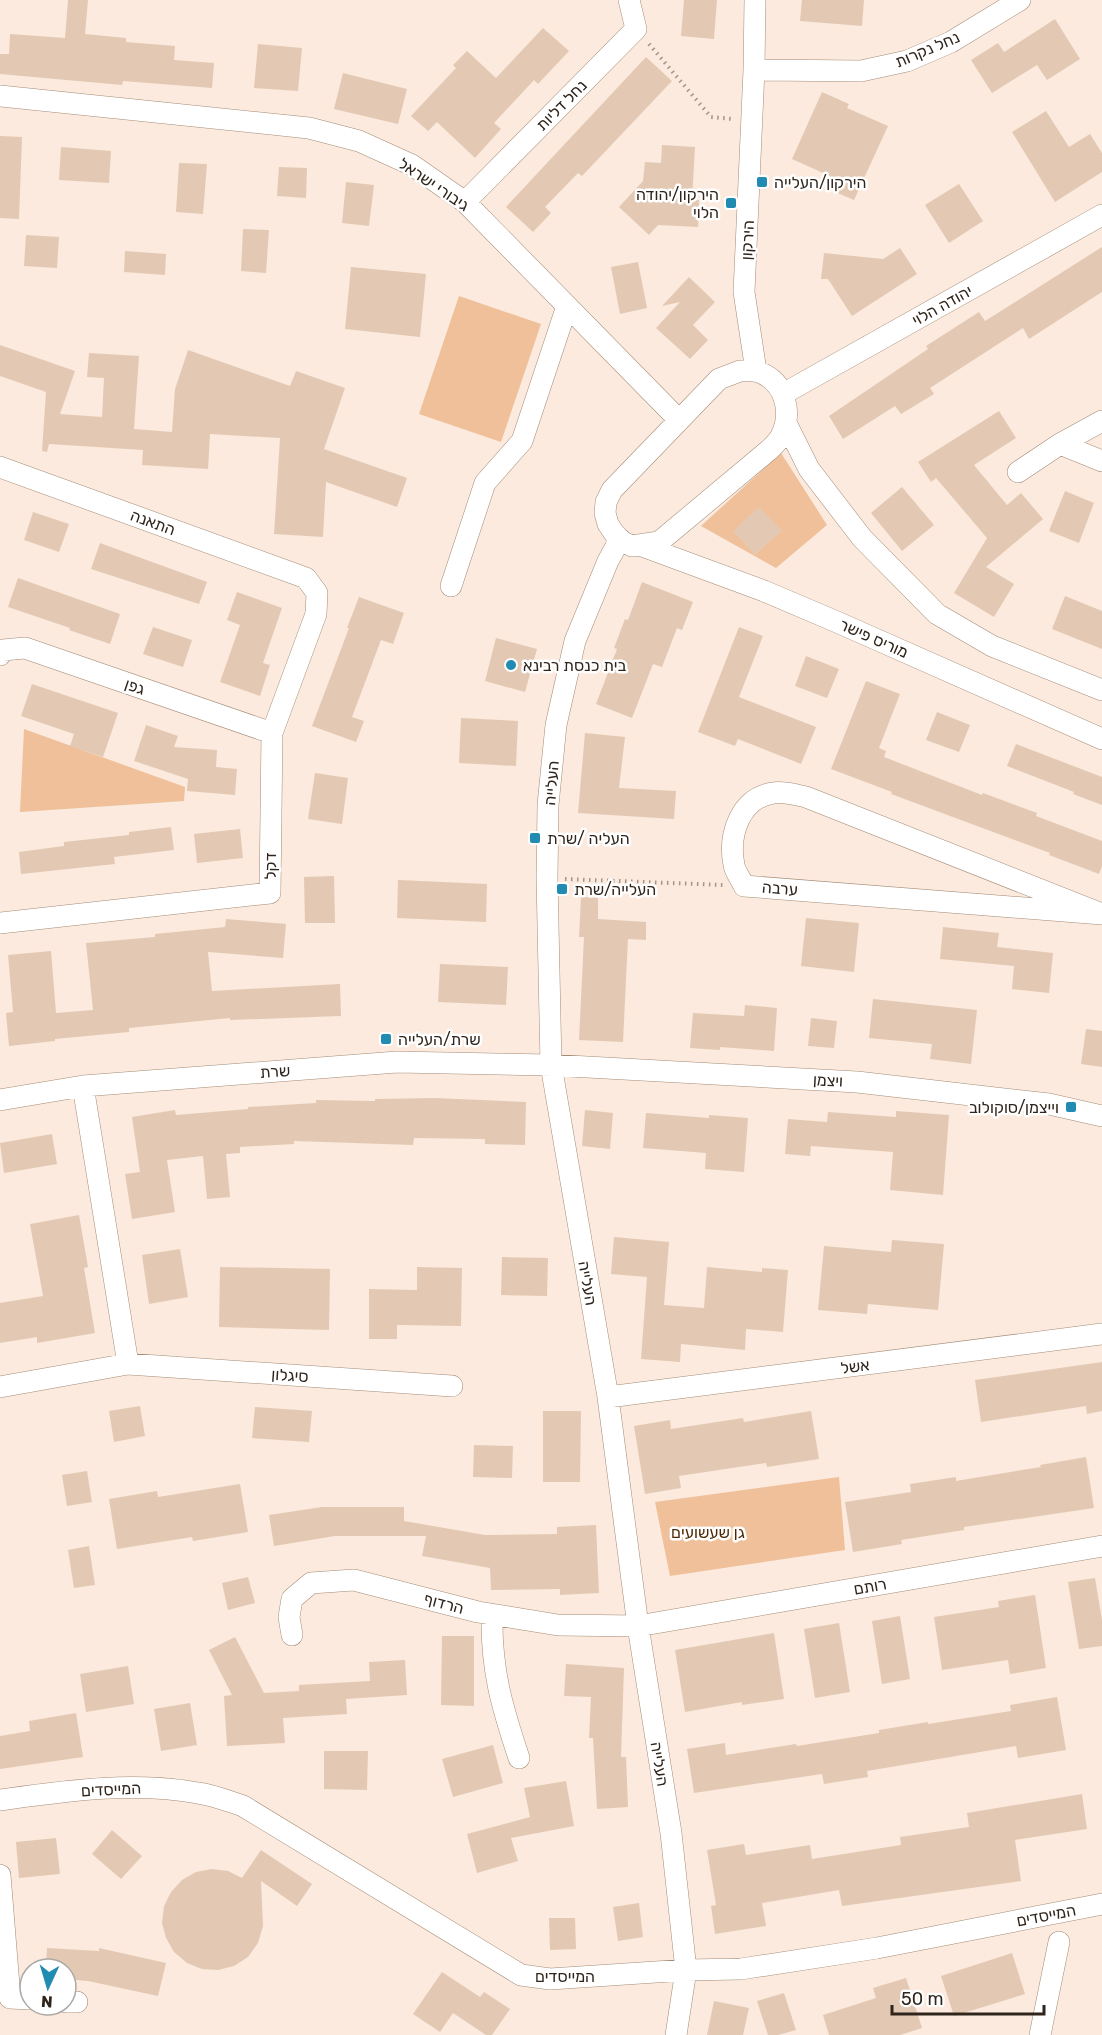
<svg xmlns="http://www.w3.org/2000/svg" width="1102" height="2035" viewBox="0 0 1102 2035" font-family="Rubik,'Noto Sans Hebrew',sans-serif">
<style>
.green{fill:#efc099}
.building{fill:#e3c9b3}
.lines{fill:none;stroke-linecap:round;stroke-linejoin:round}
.minor-casing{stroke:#a48c77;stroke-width:22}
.path{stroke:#a3958a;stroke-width:4;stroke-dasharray:1.5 4.5;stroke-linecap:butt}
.minor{stroke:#fff;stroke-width:21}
.poi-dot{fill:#218bb2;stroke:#fff;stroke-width:2}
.labels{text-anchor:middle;stroke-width:5;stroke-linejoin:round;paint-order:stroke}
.street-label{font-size:16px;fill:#2f251c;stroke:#fff}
.poi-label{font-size:16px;fill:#2f251c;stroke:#fff;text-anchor:start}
.park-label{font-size:16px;fill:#4e2b05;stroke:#fff}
</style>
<rect width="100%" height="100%" fill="#fbeadd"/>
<path class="green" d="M459 296 541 324 501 442 419 414Z
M781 453 827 525 776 568 701 526Z
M24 729 185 787 184 801 20 812Z
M839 1477 845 1550 670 1576 655 1502Z"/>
<path class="building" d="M68 0H88L85 34 126 38V42L175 46 174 60 214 63 212 88 123 81 122 85 0 74V54H9L10 34 65 38Z
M684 0H717L714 39 681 36Z
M802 0H864L862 26 800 21Z
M1055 19 1080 59 1047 80 1037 65 992 93 971 60 998 43 1004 52Z
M543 28 569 51 538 84 534 80 494 123 501 129 475 158 437 122 428 131 411 116 456 68 453 65 467 51 496 78Z
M258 44 302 48 298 91 254 88Z
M646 57 672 81 582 176 578 173 545 207 551 213 533 232 506 207Z
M343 73 407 89 398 124 334 109Z
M822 92 849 104 847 108 888 126 854 200 826 188 832 177 792 159Z
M1046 111 1069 147 1090 134 1102 153V172L1055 202 1012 132Z
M0 136 22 137 19 219 0 218Z
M662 145 695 147 692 200H699L698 227 658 225 649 235 619 207 643 181 645 162 661 163Z
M61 147 111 151 109 183 59 180Z
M179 163 207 164 203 214 176 212Z
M279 167 307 168 306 198 277 196Z
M346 182 374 185 369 226 342 223Z
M959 184 983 221 949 243 925 205Z
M243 229 269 230 266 273 241 271Z
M26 235 59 237 57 268 24 266Z
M1102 247V292L1029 339 1023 328 930 388 934 394 901 414 895 406 843 439 829 416 928 349 926 346 979 312 985 321Z
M900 248 917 274 852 316 828 279H821L824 253 883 259Z
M125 251 166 254 165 275 124 272Z
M638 262 647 308 620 314 611 267Z
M351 267 426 274 420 337 345 329Z
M689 277 715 302 693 325 708 340 690 359 656 328 680 302 662 306Z
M0 345 75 371 60 414 102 417 104 378 87 377 89 353 139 356 134 429 172 432 175 389 188 350 290 386 296 371 345 388 324 449 407 478 397 507 326 482 323 537 274 534 280 438 210 434 208 469 142 465 143 450 49 444 47 452 42 451 46 392 0 376Z
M999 411 1016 438 974 465 1007 505 1021 493 1043 519 986 567 1014 584 994 617 954 593 987 538 936 478 931 482 918 462Z
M902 487 934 525 902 551 871 513Z
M1065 491 1094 503 1079 543 1049 531Z
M759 507 782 531 755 555 733 531Z
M33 512 69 524 59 552 24 540Z
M100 543 207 582 199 604 91 569Z
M18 578 120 614 110 644 69 630 70 628 8 607Z
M642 582 693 602 682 630 677 628 662 667 653 664 632 718 596 704 617 649 614 648 625 619 628 620Z
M237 592 282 608 263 663 270 665 260 696 220 682 240 625 227 620Z
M1065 596 1102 611V649L1052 629Z
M359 597 404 613 393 644 381 640 352 717 364 721 356 742 312 726 349 628H347Z
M153 627 192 640 183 667 143 654Z
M739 627 763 636 739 697 816 727 801 764 738 739 735 746 698 732Z
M496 638 537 649 525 692 485 681Z
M806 656 839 669 827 698 795 686Z
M866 681 900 694 879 748 886 751 884 757 982 795 983 793 1037 813 1036 816 1102 841V866L1099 874 1049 855 1050 853 891 794 892 792 831 769Z
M32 684 118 713 103 757 70 746 74 734 21 716Z
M937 712 970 725 959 752 926 740Z
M461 718 518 721 516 766 459 763Z
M146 725 178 736 174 747 217 750 216 767 237 769 235 795 187 791 188 779 134 761Z
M585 733 625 737 619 788 676 791 674 819 578 813Z
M1016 744 1102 777V805L1073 794 1074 792 1007 766Z
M315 773 348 778 342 824 308 819Z
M171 827 174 850 114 857 115 864 21 874 19 852 64 846V842L129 835V832Z
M240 829 243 858 197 863 194 834Z
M334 876 335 923H305L304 877Z
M398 880 487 884 486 922 397 918Z
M581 897 598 898V919L646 922V940L628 939 623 1042 579 1040 584 937H579Z
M806 918 859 923 854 972 801 966Z
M226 919 286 924 283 958 208 952 212 991 340 984 341 1016 230 1020V1018L129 1028V1032L55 1039V1041L9 1046 6 1013 13 1012 8 955 51 951 56 1013 93 1010 86 943 155 937V934L225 927Z
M943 927 999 933 997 947 1053 953 1049 993 1012 989 1014 966 940 959Z
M440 964 508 967 506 1005 438 1002Z
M873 999 977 1010 971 1064 930 1059 932 1044 869 1038Z
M745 1005 777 1008 774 1051 720 1047V1050L690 1048 693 1013 744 1016Z
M811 1018 837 1021 834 1048 808 1046Z
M1086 1029 1102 1031V1067L1081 1064Z
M435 1098 526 1102 525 1145 485 1144V1139L414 1138 413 1145 294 1141V1144L240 1147V1153L226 1154 230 1197 207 1199 203 1156 167 1160 175 1212 132 1219 125 1174 140 1172 132 1117 175 1110 176 1115 248 1109V1107L316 1103V1100L375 1101V1099Z
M585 1110 613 1113 610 1149 582 1146Z
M896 1111 949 1115 943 1195 890 1190 893 1152 811 1146 810 1156 785 1154 788 1119 827 1122 828 1112 896 1117Z
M646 1113 709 1118V1115L748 1118 744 1172 705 1169 706 1153 643 1148Z
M52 1134 57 1164 4 1173 0 1143Z
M79 1215 88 1267 84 1268 95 1333 37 1343V1337L0 1343V1303L43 1296 30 1224Z
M614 1237 669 1242 664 1305 704 1308 707 1267 762 1272V1268L788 1270 783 1332 746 1329 745 1350 681 1344 680 1362 641 1359 647 1277 611 1274Z
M892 1240 944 1244 938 1310 868 1304 867 1314 818 1310 824 1246 891 1252Z
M180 1249 188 1297 149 1304 142 1255Z
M502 1257 548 1258 547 1296 501 1295Z
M220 1267 330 1269 329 1330 219 1327Z
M417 1267 462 1268 461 1326 397 1325V1339H369V1289L417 1290Z
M1102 1362V1411L1087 1414 1086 1406 981 1422 975 1380Z
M140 1406 145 1436 114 1442 109 1411Z
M255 1407 312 1411 309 1442 252 1438Z
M543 1411H581L580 1482H543Z
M811 1411 819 1459 767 1467 766 1463 679 1476 681 1488 645 1494 634 1426 670 1420 671 1429 743 1418 744 1422Z
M474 1445 513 1446 512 1478 473 1477Z
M1086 1457 1094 1508 964 1527V1530L901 1540 902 1544 853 1552 845 1502 911 1492 910 1484 956 1477V1481L1041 1467 1040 1465Z
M87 1471 92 1502 67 1506 62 1475Z
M240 1484 248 1532 193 1541 192 1537 117 1549 109 1499 157 1491 158 1497Z
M322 1507H404V1521L485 1535 557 1534V1527L596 1525 599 1593 560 1595V1589L491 1590 490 1568 422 1556 426 1536H335L274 1546 269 1515Z
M89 1546 95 1585 74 1588 68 1550Z
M248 1577 255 1603 228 1610 222 1583Z
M1095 1578 1102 1620V1646L1079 1649 1068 1582Z
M1035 1595 1046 1668 1010 1674 1008 1660 942 1670 934 1617 999 1607 998 1601Z
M900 1616 910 1679 882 1684 872 1621Z
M839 1623 850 1692 815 1698 804 1629Z
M774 1633 784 1699 742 1705V1702L685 1712 675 1650Z
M442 1636H474V1706L441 1705Z
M235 1637 264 1693 299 1691V1685L370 1681 369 1662 405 1660 407 1695 346 1699 347 1714 283 1718 285 1743 227 1746 224 1696 232 1695 209 1650Z
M566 1664 624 1668 621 1757H626L628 1807 597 1809 593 1738H589L591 1697 564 1696Z
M128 1666 134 1704 86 1712 80 1674Z
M1057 1697 1066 1750 1018 1758 1016 1746 867 1771 868 1777 824 1784 822 1774 694 1793 687 1749 725 1743 726 1755 796 1744 797 1746 879 1733V1730L928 1722V1724L1011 1711 1010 1705Z
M190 1703 197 1745 161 1751 154 1709Z
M76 1713 83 1757 0 1769V1736L30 1731 29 1721Z
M493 1745 503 1783 453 1797 442 1759Z
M324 1751H368L367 1790 324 1789Z
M566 1781 574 1826 511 1838 518 1861 477 1873 467 1834 530 1817 524 1788Z
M1082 1794 1087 1829 1015 1840 1021 1881 842 1906 839 1890 762 1903 766 1926 715 1934 711 1906 716 1905 707 1850 744 1844 746 1855 810 1845 812 1859 901 1845 900 1837 969 1827 967 1813Z
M112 1830 142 1856 121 1879 92 1854Z
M56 1838 60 1874 19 1878 16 1842Z
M261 1850 312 1884 297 1906 261 1881 263 1926 258 1943 248 1957 234 1966 218 1970 202 1969 187 1963 174 1952 166 1938 162 1923 164 1906 171 1892 182 1880 196 1872 212 1869 228 1871 242 1878Z
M639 1903 643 1937 618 1941 613 1907Z
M549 1918H575L576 1949 550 1950Z
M47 1948 99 1951V1948L166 1963 158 1996 88 1981 66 1979V1969H46Z
M1012 1953 1025 1994 954 2016 941 1976Z
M442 1972 480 1997 484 1992 510 2009 492 2035H486L453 2013 440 2032 413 2014Z
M906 1978 922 2028 900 2035H829L823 2015 876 1998 873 1988Z
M784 1993 796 2030 778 2035H768L757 2001Z
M714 2001 749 2008 743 2035H707Z"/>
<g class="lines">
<g class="minor-casing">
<path id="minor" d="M755 0 754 70 744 292 756 371
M754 70 861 71 907 61 951 42 1020 0
M0 96 309 128 359 141 412 165 465 202 679 420
M465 202 636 29 629 0
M740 371C746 371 753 370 759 372 785 382 793 412 781 436 778 442 773 446 769 450L659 542 632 546 621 541 614 533 608 524 605 513 606 502 612 490 719 379Z
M783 394 1102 215
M786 423 809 469 862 538 937 614 992 646 1102 690
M1060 444 1102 461
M0 467 306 578 317 593 316 614 272 733 270 893 0 923
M1018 472 1060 444 1102 421
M620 539 608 561 575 641 556 725 548 805 547 878 551 1065 608 1397 638 1626 671 1833 686 1970 676 2035
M642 546 764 591 837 622 1102 739
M451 586 485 483 522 441 567 306
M0 655 3 650 25 648 272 733
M1102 914 806 797C796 795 783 791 773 793 740 798 728 835 734 865 735 872 741 879 744 886L1102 914
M83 1086 128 1364
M0 1100 83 1086 397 1062 551 1065 857 1082 1049 1104 1102 1116
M0 1387 128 1364 452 1386
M608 1397 1102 1334
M492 1615C491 1670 502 1707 519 1758
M292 1635 289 1617 292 1599 311 1583 354 1580 478 1612 558 1625 638 1626 1102 1546
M0 1800C66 1791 132 1781 198 1793 213 1795 228 1801 243 1806L521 1975 550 1979 686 1970 741 1969 877 1948 1102 1904
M0 1875 10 1998 30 1999
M66 2002H77
M1040 2035 1059 1942"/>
</g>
<path class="path" d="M649 44 711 117 733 119
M565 879 723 885"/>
<use href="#minor" class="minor"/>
</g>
<g class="poi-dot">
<rect x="756" y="176" width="12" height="12" rx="3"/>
<rect x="725" y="197" width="12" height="12" rx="3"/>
<circle cx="511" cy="665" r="6"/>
<rect x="529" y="832" width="12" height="12" rx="3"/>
<rect x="556" y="883" width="12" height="12" rx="3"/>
<rect x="380" y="1033" width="12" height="12" rx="3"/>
<rect x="1065" y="1101" width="12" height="12" rx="3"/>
</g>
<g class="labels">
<g class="street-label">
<text transform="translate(927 49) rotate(-23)" y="6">נחל נקרות</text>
<text transform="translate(561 105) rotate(-45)" y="6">נחל דליות</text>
<text transform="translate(434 184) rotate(34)" y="6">גיבורי ישראל</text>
<text transform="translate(747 240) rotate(-87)" y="6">הירקון</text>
<text transform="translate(942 305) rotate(-29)" y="6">יהודה הלוי</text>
<text transform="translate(153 522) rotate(20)" y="6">התאנה</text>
<text transform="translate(874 638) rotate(24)" y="6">מוריס פישר</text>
<text transform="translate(135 686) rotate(19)" y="6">גפן</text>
<text transform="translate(551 783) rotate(-85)" y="6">העלייה</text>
<text transform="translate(270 866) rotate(-89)" y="6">דקל</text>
<text transform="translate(780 888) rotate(5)" y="6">ערבה</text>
<text transform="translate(275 1071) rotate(-4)" y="6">שרת</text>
<text transform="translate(828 1080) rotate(3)" y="6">ויצמן</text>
<text transform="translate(588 1283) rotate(80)" y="6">העלייה</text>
<text transform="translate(855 1366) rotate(-7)" y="6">אשל</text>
<text transform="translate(290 1375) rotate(4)" y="6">סיגלון</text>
<text transform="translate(870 1586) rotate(-10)" y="6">רותם</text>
<text transform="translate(444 1603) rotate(15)" y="6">הרדוף</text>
<text transform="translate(660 1764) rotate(81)" y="6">העלייה</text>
<text transform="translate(111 1789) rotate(-3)" y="6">המייסדים</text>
<text transform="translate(1046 1915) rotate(-11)" y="6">המייסדים</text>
<text x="565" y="1982">המייסדים</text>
</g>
<g class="poi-label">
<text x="774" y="188">הירקון/העלייה</text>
<text x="719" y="200" text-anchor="end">הירקון/יהודה<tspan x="719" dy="18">הלוי</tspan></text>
<text x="523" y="671">בית כנסת רבינא</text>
<text x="547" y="844">העליה /שרת</text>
<text x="574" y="895">העלייה/שרת</text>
<text x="398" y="1045">שרת/העלייה</text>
<text x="1059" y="1113" text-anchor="end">וייצמן/סוקולוב</text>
</g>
<g class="park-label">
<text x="708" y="1538">גן שעשועים</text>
</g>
</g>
<g transform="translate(48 1987) rotate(184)"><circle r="28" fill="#ffffff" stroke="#aca8a4" stroke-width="1.5"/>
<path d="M0-4.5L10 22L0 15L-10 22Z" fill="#218bb2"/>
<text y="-9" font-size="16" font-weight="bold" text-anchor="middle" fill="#2f251c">N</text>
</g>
<path d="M892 2005v9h152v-9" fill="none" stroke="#2f251c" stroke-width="3"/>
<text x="901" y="2005" font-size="18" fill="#2f251c" stroke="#ffffff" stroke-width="4.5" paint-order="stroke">50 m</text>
</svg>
